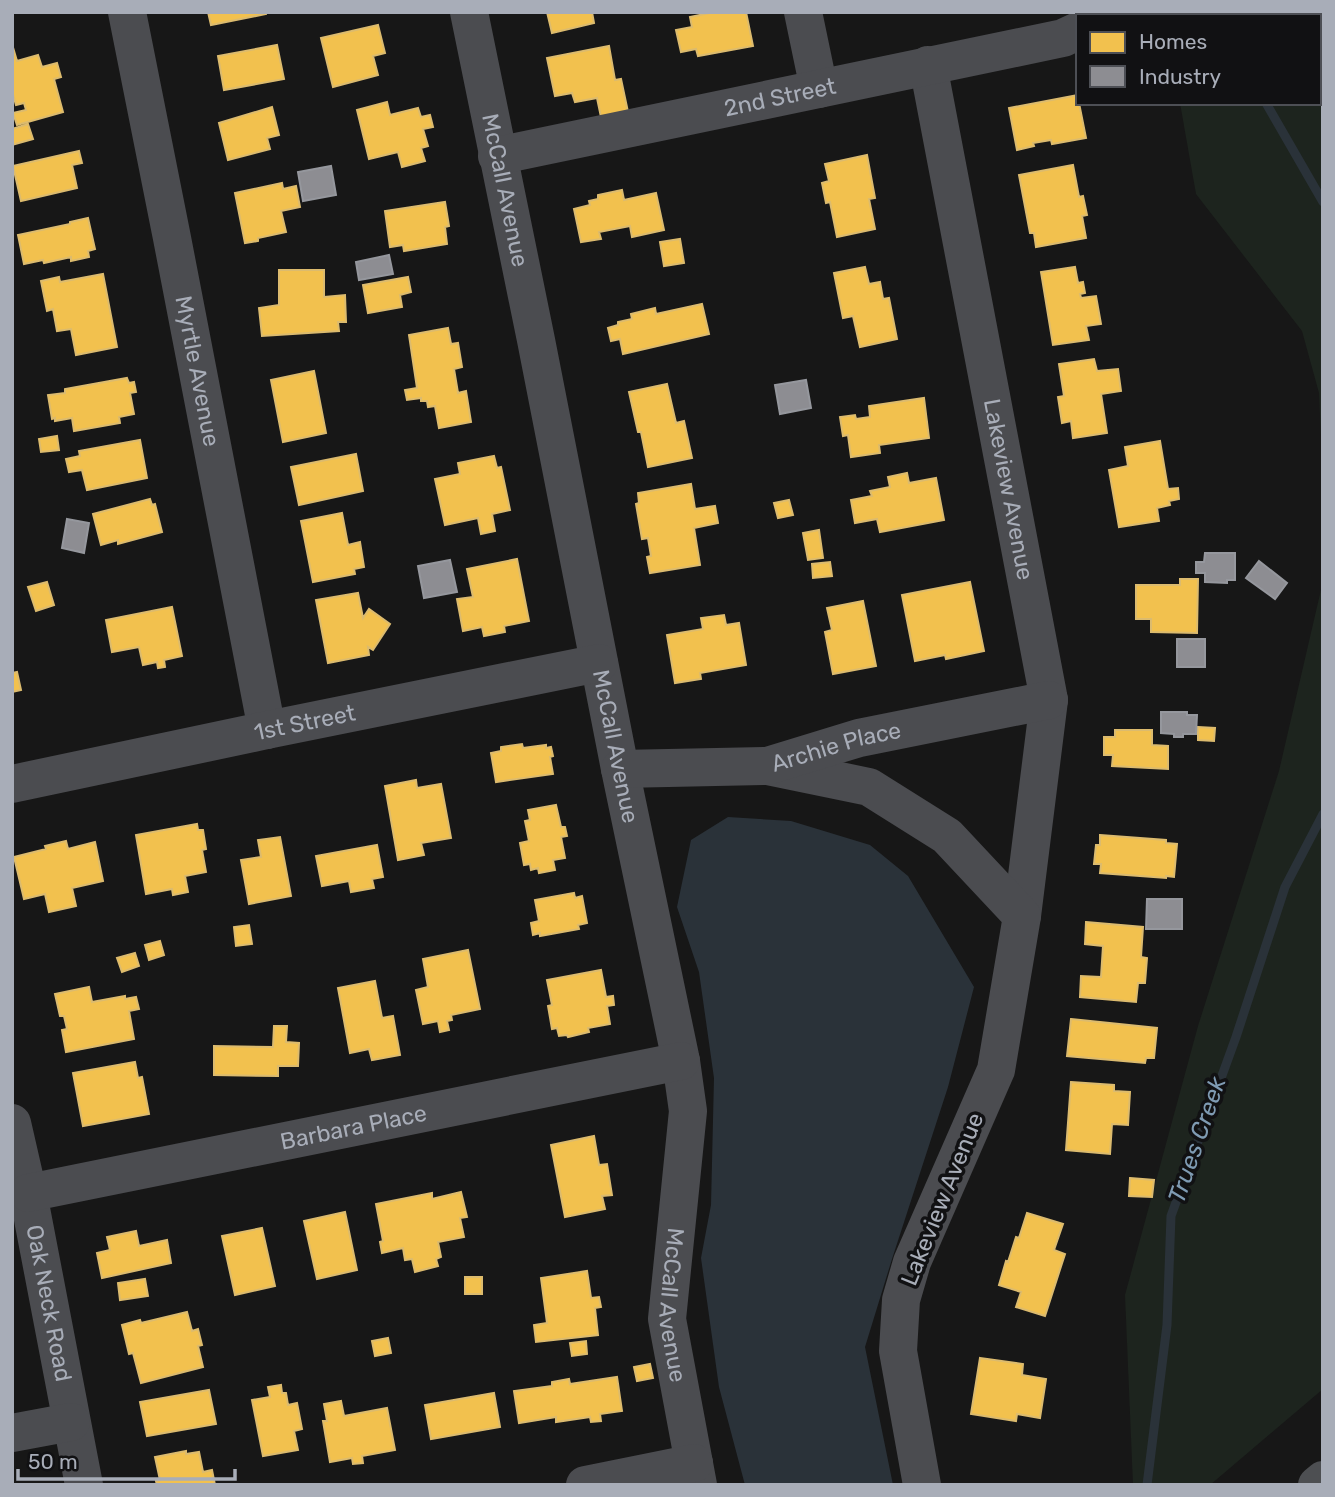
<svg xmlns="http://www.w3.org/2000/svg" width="1335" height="1497" viewBox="0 0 1335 1497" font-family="Rubik,sans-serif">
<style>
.green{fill:#1d241e}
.water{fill:#2a3239}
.homes{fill:#f2c14e;stroke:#dcbb6e;stroke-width:2}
.industry{fill:#8d8d92;stroke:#95979d;stroke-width:2}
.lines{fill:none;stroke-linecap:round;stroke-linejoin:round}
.stream{stroke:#2a3239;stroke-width:9}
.minor{stroke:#4b4c50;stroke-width:38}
.major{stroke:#4d4f52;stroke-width:38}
.labels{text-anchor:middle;stroke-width:7;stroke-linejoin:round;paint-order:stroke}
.street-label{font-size:23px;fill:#a8adb8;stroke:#111113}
.water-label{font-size:24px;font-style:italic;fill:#7f9bb3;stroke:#111113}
</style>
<rect width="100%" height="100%" fill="#171717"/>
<path class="green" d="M1164 12H1323V482L1319 393 1302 331 1196 194 1180 103H1319V16H1164Z
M1323 581V1389L1210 1485H1133L1125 1295 1198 1026 1279 771Z"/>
<path class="water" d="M728 817 791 821 870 845 908 876 974 987 948 1087 892 1259 865 1347 893 1485H745L719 1387 701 1258 711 1205 714 1078 699 972 677 907 691 840Z"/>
<path class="homes" d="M208 12H266V14L211 25Z
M547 12H592L594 23 552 33Z
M714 12H746L753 46 698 56 696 49 681 52 676 30 692 27 690 17Z
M378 25 385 53 373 56 378 75 333 87 321 38Z
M12 44 17 61 38 55 42 67 57 63 61 77 54 79 63 112 17 125 13 113 26 110 24 103 16 105 12 91Z
M277 45 284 79 224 90 218 56Z
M609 46 615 80 621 79 628 112 601 117 597 98 575 102 572 93 555 96 547 58Z
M1078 95V103H1079L1086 138 1052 144 1051 140 1033 143 1034 146 1017 150 1009 108Z
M387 102 390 115 418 108 421 117 430 115 433 127 423 129 428 146 421 148 425 161 402 167 398 152 369 159 357 110Z
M272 107 279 135 267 138 270 149 228 160 219 123Z
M28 124 33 139 12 145V129Z
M79 151 82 163 72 165 77 188 21 201 13 166Z
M867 155 875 198 869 199 875 229 837 237 830 202 826 203 822 183 829 181 825 164Z
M1073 165 1079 197 1083 196 1087 215 1082 216 1086 238 1036 247 1034 233H1030L1019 175Z
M282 183 283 189 296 186 300 207 281 211 286 232 258 238V241L245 243 235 193Z
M622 190 624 200 656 193 664 230 632 237 630 226 599 232 601 239 581 242 574 209 590 205 589 201 598 199V195Z
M445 202 449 226 445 227 447 244 404 251 403 245 390 247 385 211Z
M88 218 95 249 88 251 89 257 71 261V257L44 263 43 260 24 264 18 235 70 224V222Z
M680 239 684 263 664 266 660 242Z
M865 267 869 284 880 282 883 299 889 298 897 339 860 347 853 316 843 318 834 273Z
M1075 267 1078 283 1083 282 1085 293 1080 294 1081 298 1096 296 1101 324 1086 326 1089 340 1053 345 1041 272Z
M279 270H324V297L345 295 346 322H338L339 331 262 336 259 308 279 305Z
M103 274 117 347 76 355 71 329 57 331 53 309 47 311 41 281 59 277 60 282Z
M408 277 411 292 400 295 402 307 368 313 363 285Z
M702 304 709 334 623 354 620 339 611 341 608 328 618 325V322L632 319 631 314 655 308 656 314Z
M448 328 451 344 458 343 462 367 454 369 458 393 466 391 471 422 439 428 435 406 428 407 427 401H421V398L407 400 405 390 417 388 409 335Z
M1094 359 1097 371 1118 369 1121 391 1101 394 1107 433 1073 438 1071 421 1062 423 1058 397 1064 396 1059 364Z
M314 371 326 433 283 442 271 380Z
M127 378 129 383 134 382 136 392 130 393 134 414 119 417 120 423 74 431 72 418 55 421V418L52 419 48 395 65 393V389Z
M667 384 676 423 684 421 692 458 648 467 641 432H638L629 392Z
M924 398 929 438 879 445 880 453 851 457 848 435 843 436 840 417 855 415 856 419 870 417 869 406Z
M57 436 59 450 41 452 39 439Z
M140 440 147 478 87 490 82 470 69 472 66 459 80 456 79 451Z
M1160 441 1168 489 1178 488 1179 499 1169 501 1170 505 1157 508 1159 521 1119 527 1109 470 1128 466 1125 447Z
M356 454 363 491 299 505 291 467Z
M494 456 497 468 501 467 510 510 492 514 495 531 481 534 478 518 445 525 435 479 460 474 458 463Z
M907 473 909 483 936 478 944 520 880 532 877 519 855 523 851 500 872 496 870 491 890 487 888 477Z
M691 484 695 509 715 506 718 523 694 528 700 565 650 573 647 557 651 556 648 538 642 539 636 504 639 503 638 493Z
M150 499 152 505 155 504 162 532 118 544V540L101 545 93 514Z
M789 500 793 515 778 518 774 503Z
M342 513 348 545 360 542 364 567 354 569 355 574 313 582 301 521Z
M819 530 823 558 808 560 803 533Z
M517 559 529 621 504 626 505 632 484 636 482 627 463 631 457 599 473 597 467 569Z
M830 562 832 576 813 578 812 564Z
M1180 579H1198L1197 633 1151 632V619H1136V585H1180Z
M47 582 54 605 36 611 28 587Z
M970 582 984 651 946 659 945 655 915 661 902 595Z
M358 593 363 618 369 609 390 624 373 650 368 647 369 655 328 663 316 600Z
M863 601 876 666 833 674 825 632 832 630 827 608Z
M172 607 182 656 164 660 165 667 158 668 157 662 143 665 139 647 112 652 106 620Z
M724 615 726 625 739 623 746 665 700 673 701 679 675 683 667 635 703 629 701 618Z
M17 672 21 690 12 692V673Z
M1198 727 1215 728 1214 741 1198 740Z
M1115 730H1152V745L1168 746V769L1112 766 1113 755H1104V737H1115Z
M522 744 523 748 546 745V748L551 747 553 756 550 757 553 774 496 782 491 753 501 751V747Z
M416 780 417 788 441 784 451 838 421 843 424 855 398 860 385 786Z
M556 805 561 827H565L567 836 561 837 565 858 553 860 555 870 539 873 538 868 531 870 530 864 524 865 520 843 529 841 525 821 530 820 528 810Z
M197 824 198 830H203L206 849 202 850 206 872 185 876 188 892 173 895 172 889 146 894 136 835Z
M1100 835 1166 840V843L1177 844 1174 877 1166 876V878L1100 873 1101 864H1094L1096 845H1100Z
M280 837 291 896 249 904 241 860 261 857 258 840Z
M66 841 68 849 95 842 103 881 72 888 76 906 49 912 45 894 24 899 14 857 46 849 45 846Z
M377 845 383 877 372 879 374 888 351 892 349 881 322 886 316 856Z
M574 893 575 898 582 896 587 923 578 925 579 929 540 936V933L533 935 531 923 539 921 535 900Z
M1086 922 1143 927 1141 957 1147 958 1145 983H1138L1136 1002 1080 997 1081 976 1101 977 1103 946 1085 944Z
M249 925 252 944 236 946 234 927Z
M160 941 164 955 149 960 145 945Z
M468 950 480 1009 451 1015 452 1020 447 1021 449 1030 440 1032 438 1021 423 1024 416 990 428 987 423 959Z
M135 953 139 966 122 972 117 958Z
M601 970 606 997 613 996 614 1005 607 1006 610 1024 588 1028 589 1032 568 1037 567 1035 559 1036 557 1028 552 1029 548 1006 552 1005 547 980Z
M375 981 382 1018 393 1016 400 1055 372 1060 369 1049 350 1053 338 988Z
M89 987 92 1002 125 996V999L136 997 139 1009 129 1011 134 1039 66 1052 62 1030 67 1029 64 1016H60L55 994Z
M1071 1019 1157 1028 1154 1058H1146L1145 1063 1067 1056Z
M274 1026H287L286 1042 299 1043 298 1066H278V1076L214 1075V1046L273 1047Z
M135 1062 138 1078 142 1077 149 1114 83 1126 73 1073Z
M1071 1082 1114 1085V1091L1130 1092 1128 1125 1112 1124 1110 1154 1066 1150Z
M594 1136 599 1165 607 1164 612 1195 602 1196 605 1209 565 1217 551 1145Z
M1130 1178 1154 1180 1152 1197 1129 1196Z
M461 1192 467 1217 460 1218 464 1237 438 1242 441 1257 436 1259 438 1266 415 1272 412 1259 405 1260 403 1248 382 1253 380 1242 383 1241 376 1204 432 1193V1199Z
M345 1212 357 1270 317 1279 304 1221Z
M1027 1213 1063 1224 1054 1250 1065 1254 1045 1316 1016 1307 1021 1292 999 1285 1006 1261 1008 1262 1016 1237 1019 1238Z
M262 1228 275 1286 235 1295 222 1236Z
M136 1231 139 1246 167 1240 171 1263 102 1278 97 1253 110 1250 107 1237Z
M587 1271 591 1298 599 1297 601 1307 595 1308 598 1335 536 1342 534 1325 547 1323 541 1278Z
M465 1277H482V1294H465Z
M145 1279 148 1296 120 1300 118 1283Z
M187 1312 192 1331 198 1329 202 1345 198 1346 203 1367 141 1383 133 1353 129 1354 122 1325 140 1320 141 1323Z
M388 1338 391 1353 375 1356 372 1341Z
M586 1341 587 1354 572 1356 570 1343Z
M980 1358 1023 1364 1022 1375 1046 1379 1040 1418 1017 1414 1016 1421 971 1414Z
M650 1364 653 1378 637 1381 634 1367Z
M617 1377 622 1411 600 1414 601 1421 591 1422 590 1417 556 1422V1417L519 1423 514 1391 552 1386V1382L569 1379 570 1384Z
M281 1385 282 1393H286L288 1405 297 1403 302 1429 294 1431 298 1450 263 1456 252 1400 270 1397 268 1387Z
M209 1390 216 1424 147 1436 140 1402Z
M494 1393 500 1427 431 1439 425 1405Z
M341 1401 344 1416 387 1408 395 1450 362 1456 363 1463 353 1464 352 1458 330 1462 323 1421H327L324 1404Z
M186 1451V1454L199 1452 203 1472 212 1470 215 1485H157L156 1481 160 1480 155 1457Z"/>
<path class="industry" d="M331 166 336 195 303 201 298 172Z
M389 255 393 274 359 280 356 262Z
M806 380 811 408 780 414 775 385Z
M67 519 89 523 84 553 62 548Z
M1205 553H1235V580H1227V583L1205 582V573H1196V562H1204Z
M450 560 457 592 424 598 418 566Z
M1259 561 1287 583 1275 599 1246 578Z
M1177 639H1205V667H1177Z
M1161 712H1187V715H1197L1196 734H1183V737H1174V734L1161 733Z
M1147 899H1182V929H1146Z"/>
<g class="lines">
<path class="stream" d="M1215 12 1217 16
M1266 103 1323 202
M1147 1485 1167 1325 1171 1216 1236 1037 1285 887 1323 814"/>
<g class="minor">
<path id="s1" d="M127 12 172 238 267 730"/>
<path id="s2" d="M469 12 536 340 620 769 681 1061 688 1111 667 1319 698 1485"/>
<path d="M803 12 819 89"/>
<path d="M1106 16 1108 12"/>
<path id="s3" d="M928 65 1049 700 1022 916"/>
<path id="s4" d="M497 156 1063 38 1078 31"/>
<path d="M767 766 869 787 947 836 1022 916 996 1070 912 1262 901 1300 898 1351 922 1485"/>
<path id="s5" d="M620 769 767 766 859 738 1049 700"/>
<path id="s6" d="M12 784 267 730 599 663"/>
<path id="s7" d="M12 1123 28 1193 84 1485"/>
<path id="s8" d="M28 1193 681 1061"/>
<path d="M12 1433 71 1422"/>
<path d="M585 1485 694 1463"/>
</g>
<path class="major" d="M1317 1485 1323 1480"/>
</g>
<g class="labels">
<g class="street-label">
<text dy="8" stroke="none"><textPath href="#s4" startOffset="289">2nd Street</textPath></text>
<text dy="8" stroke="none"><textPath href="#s2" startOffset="182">McCall Avenue</textPath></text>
<text dy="8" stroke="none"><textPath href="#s1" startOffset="366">Myrtle Avenue</textPath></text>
<text dy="8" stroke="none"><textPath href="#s3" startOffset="432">Lakeview Avenue</textPath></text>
<text dy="8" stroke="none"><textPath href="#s6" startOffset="299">1st Street</textPath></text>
<text dy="8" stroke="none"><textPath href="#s2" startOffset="749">McCall Avenue</textPath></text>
<text dy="8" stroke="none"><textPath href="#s5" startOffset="219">Archie Place</textPath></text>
<text dy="8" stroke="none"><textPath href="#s8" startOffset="332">Barbara Place</textPath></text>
<text transform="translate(942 1199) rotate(-68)" y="8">Lakeview Avenue</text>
<text dy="8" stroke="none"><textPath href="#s7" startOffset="184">Oak Neck Road</textPath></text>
<text dy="8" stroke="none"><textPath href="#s2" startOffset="1316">McCall Avenue</textPath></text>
</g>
<g class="water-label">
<text transform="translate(1197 1140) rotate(-71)" y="8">Trues Creek</text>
</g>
</g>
<rect width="1335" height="1497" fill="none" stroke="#a8adb8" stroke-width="28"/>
<rect x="1076" y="14" width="245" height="91" fill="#111113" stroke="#4d4f55" stroke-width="2"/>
<rect x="1090" y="32" width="35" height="21" fill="#f2c14e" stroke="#4d4f55" stroke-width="2"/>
<text x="1139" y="49" font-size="21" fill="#a8adb8">Homes</text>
<rect x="1090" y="66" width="35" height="21" fill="#8d8d92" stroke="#4d4f55" stroke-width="2"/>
<text x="1139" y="84" font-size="21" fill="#a8adb8">Industry</text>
<path d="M18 1469v10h217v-10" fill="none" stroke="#a8adb8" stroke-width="3.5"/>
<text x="28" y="1469" font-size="21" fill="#a8adb8" stroke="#111113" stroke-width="5" paint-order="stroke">50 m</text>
</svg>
